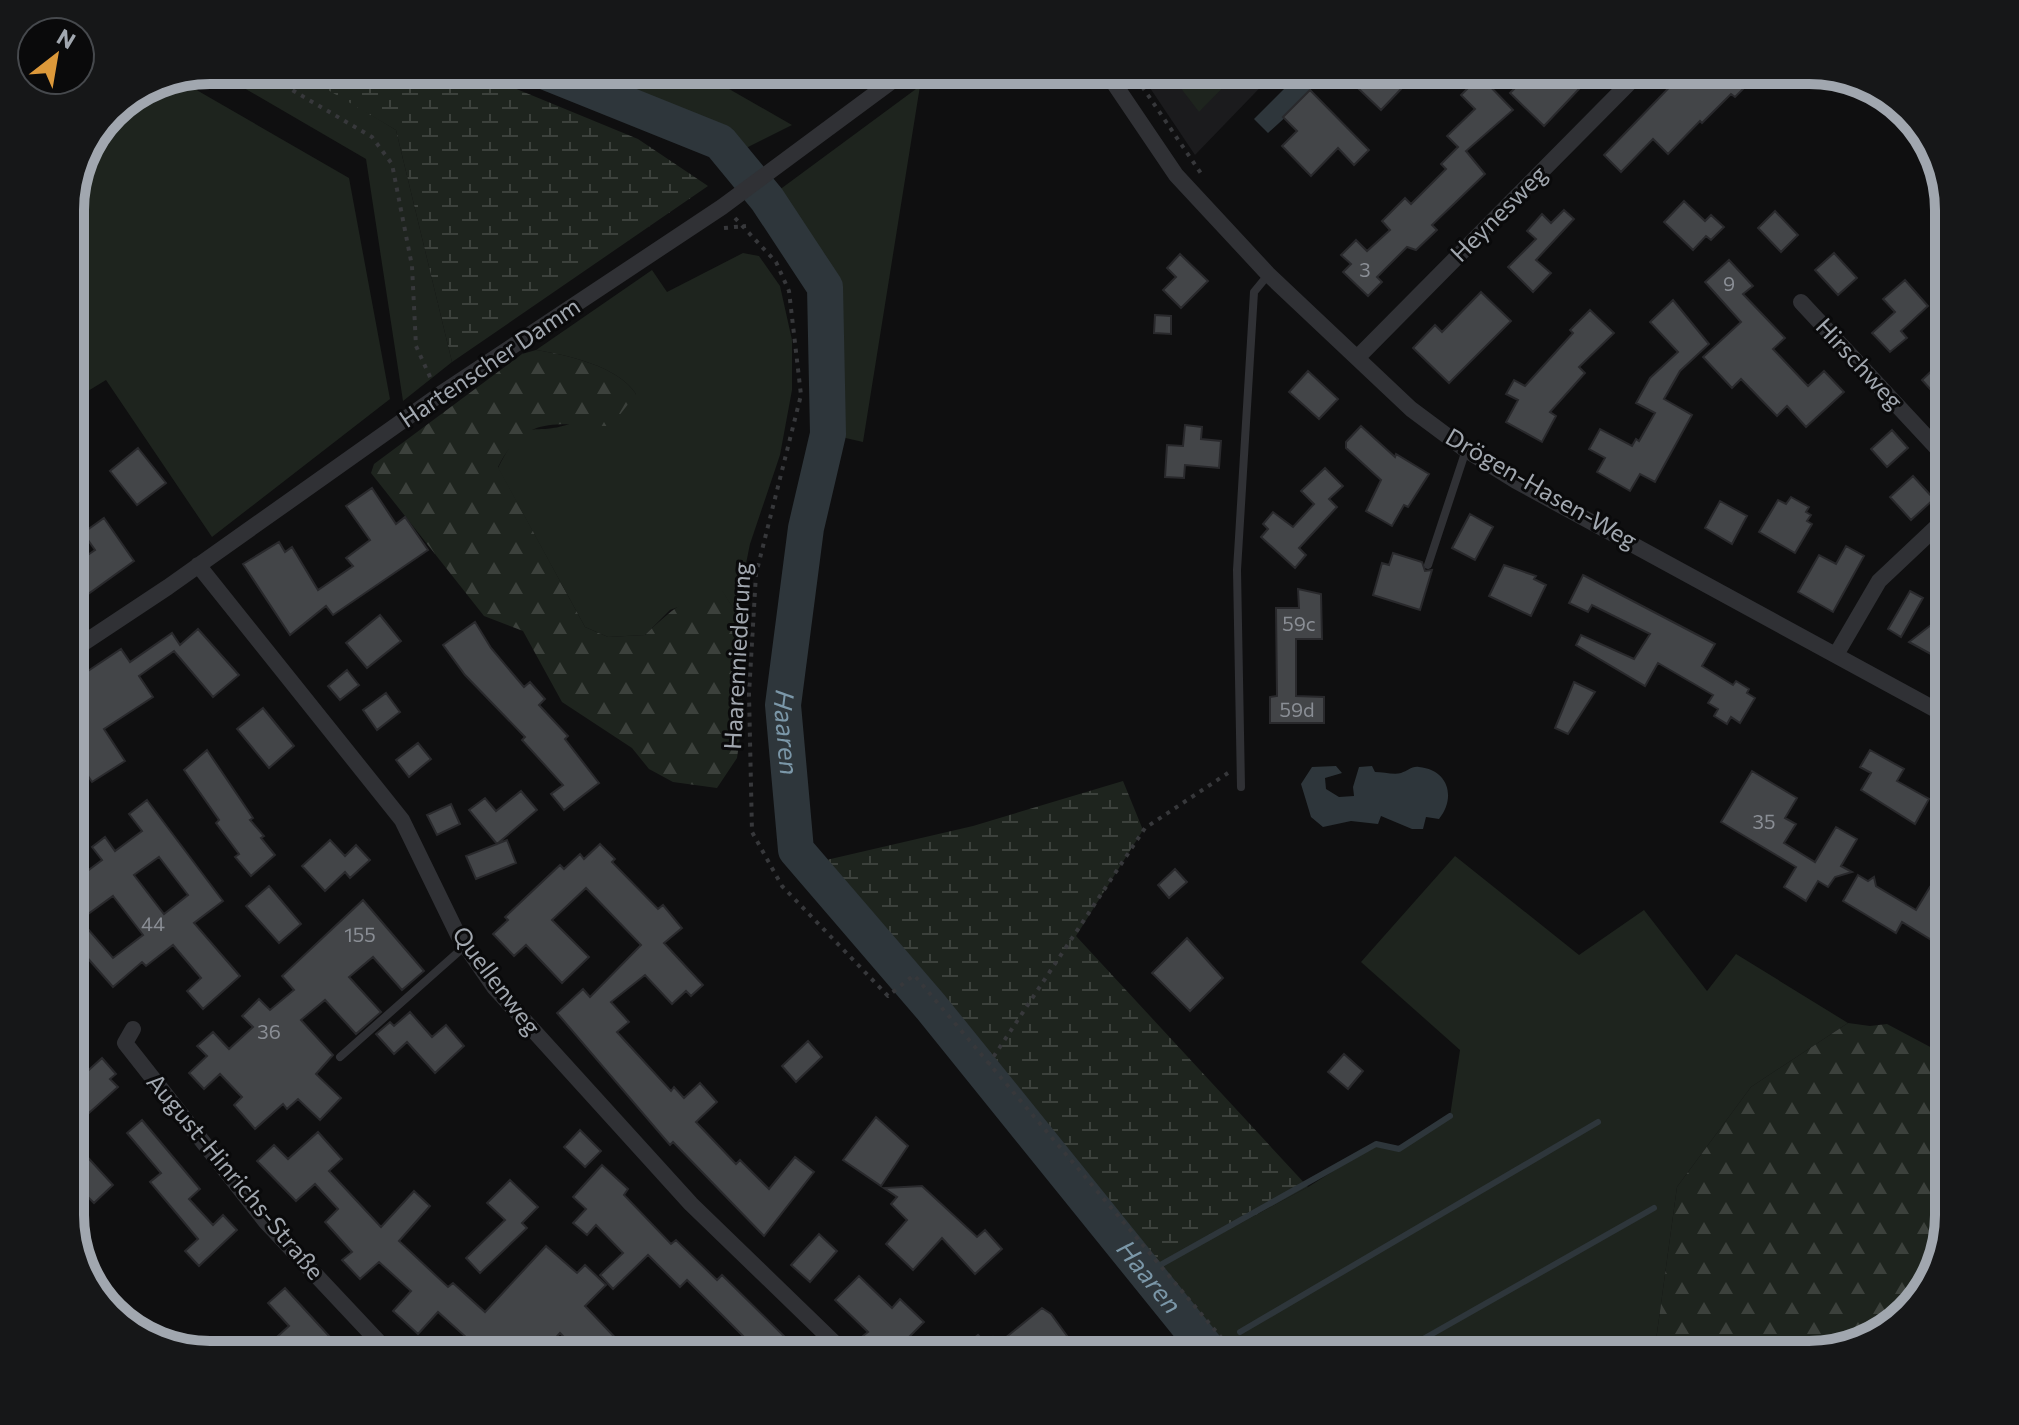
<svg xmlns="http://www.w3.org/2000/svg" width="2019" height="1425" viewBox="0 0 2019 1425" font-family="Commissioner,sans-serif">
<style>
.built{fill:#1b1b1d}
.green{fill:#1e241e}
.forest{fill:url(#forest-firs)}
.wetland{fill:url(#wetland-marsh)}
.water{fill:#2e363b}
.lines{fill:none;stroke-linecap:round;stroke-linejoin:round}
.stream{stroke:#2e363b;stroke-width:6}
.river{stroke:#2e363b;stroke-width:36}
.building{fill:#434548;stroke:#29292c;stroke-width:2;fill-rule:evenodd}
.path{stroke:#37383b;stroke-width:4;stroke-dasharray:4 6;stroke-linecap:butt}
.lane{stroke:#303135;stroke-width:8}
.street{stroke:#303135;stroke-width:16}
.labels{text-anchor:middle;stroke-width:6;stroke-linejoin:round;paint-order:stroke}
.number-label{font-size:20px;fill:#8a8e95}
.street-label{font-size:24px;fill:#a1a7af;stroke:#0a0a0b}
.water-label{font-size:26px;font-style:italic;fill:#7b97a8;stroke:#0a0a0b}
.rim{fill:none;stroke:#a1a7af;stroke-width:10}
</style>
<defs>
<pattern id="forest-firs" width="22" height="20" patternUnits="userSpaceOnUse" patternTransform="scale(2)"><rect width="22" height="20" fill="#1e241e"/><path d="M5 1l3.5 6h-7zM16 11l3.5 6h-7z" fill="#3c413c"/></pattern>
<pattern id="wetland-marsh" width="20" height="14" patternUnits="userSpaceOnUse" patternTransform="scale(2)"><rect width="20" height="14" fill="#1e241e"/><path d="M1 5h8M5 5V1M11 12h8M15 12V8" fill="none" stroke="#3c413c"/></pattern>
</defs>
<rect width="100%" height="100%" fill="#0f0f10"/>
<path class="built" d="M1138 70H1277L1195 155Z"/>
<path class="green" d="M213 70H298L396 130 452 362 403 401 366 159Z
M578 70H696L792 125 744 149 706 120Z
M1167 70H1240L1199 112Z
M174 77 349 178 390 399 212 537 106 380 70 402V201L111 111 157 80Z
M920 86 863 442 828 434 824 287 767 199Z
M743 253 759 256 780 286 792 340V390L780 455 750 544 736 613 722 591 670 610 645 635 608 637 585 627 498 468C526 411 530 439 572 423 594 415 615 404 636 394 618 366 567 355 536 350L652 270 667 292Z
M1455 856 1579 955 1644 910 1707 991 1736 954 1848 1023 1751 1087 1677 1187 1654 1355H1236L1158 1267 1308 1187 1376 1144 1399 1149 1450 1116 1460 1050 1361 962Z"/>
<path class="forest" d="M536 350C567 355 618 366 636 394L611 426C557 425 525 413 498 467L585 627 608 637 645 635C667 614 690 592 722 590L736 613 743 716 737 758 717 788 673 782 649 769 632 748 562 702 523 631 484 616 371 473 374 464 522 354Z
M1848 1023 1870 1026 1887 1024 1949 1057V1216L1925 1293 1879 1337 1810 1355H1654L1677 1187 1751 1087Z"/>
<path class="wetland" d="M294 70H470L638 139 708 186 452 362 396 130Z
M1123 781 1143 830 1076 936 1308 1187 1159 1267 1236 1355H1211L809 864 973 826Z"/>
<path class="water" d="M1297 76 1313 92 1268 133 1254 119Z
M1336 766 1342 773 1325 778 1326 789 1339 797 1354 796 1353 787 1359 767 1372 766 1375 772C1383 772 1394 775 1401 773 1408 771 1411 766 1419 767 1449 770 1456 798 1439 819L1426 817 1423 829H1412L1381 816 1378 824 1351 821 1323 827 1311 817 1301 784 1312 767Z"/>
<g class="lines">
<path class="stream" d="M1162 1264 1376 1144 1399 1149 1450 1116
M1240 1332 1598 1122
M1395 1355 1654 1208"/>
<path class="river" id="s1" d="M541 70 720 142 767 199 825 287 828 434 806 528 783 705 796 850 931 1007 1212 1355"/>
</g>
<path class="building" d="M1339 70H1408L1396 82 1402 88 1381 110Z
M1533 70H1597L1544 126 1510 93Z
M1686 70H1762L1735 97 1731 94 1702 123 1700 121 1668 154 1653 139 1621 172 1604 155Z
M1480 76 1513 110 1466 151 1485 174 1432 225 1437 230 1416 250 1407 247 1377 277 1382 282 1368 296 1343 272 1351 264 1341 255 1356 240 1367 251 1390 230 1382 221 1405 198 1411 204 1446 169 1441 164 1458 147 1447 136 1475 109 1461 95Z
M1310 90 1369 150 1354 165 1338 148 1311 176 1282 146 1297 131 1283 117Z
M1684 201 1705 221 1711 215 1724 227 1711 240 1706 236 1693 250 1664 222Z
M1564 210 1574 219 1536 260 1551 273 1533 292 1508 267 1536 239 1527 231 1542 214 1551 223Z
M1775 211 1798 235 1781 252 1758 228Z
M1834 253 1857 278 1838 295 1815 270Z
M1180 254 1208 281 1181 308 1163 290 1176 277 1167 268Z
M1729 260 1753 286 1743 294 1785 338 1773 349 1808 386 1824 371 1844 392 1806 427 1787 406 1777 416 1741 379 1732 388 1703 357 1741 322 1705 282Z
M1905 280 1928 306 1901 331 1907 338 1890 352 1872 333 1895 312 1883 299Z
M1481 292 1511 321 1449 383 1413 348 1435 325 1442 332Z
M1673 300 1709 344 1680 371 1664 399 1692 415 1655 482 1640 474 1630 491 1597 472 1605 458 1589 449 1600 429 1632 446 1636 439 1639 441 1655 413 1636 403 1650 378 1678 352 1650 322Z
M1590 310 1614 333 1579 367 1585 373 1550 412 1556 416 1542 442 1506 422 1518 400 1506 394 1514 380 1525 386 1573 333 1570 330Z
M1155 315 1171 316V334L1154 333Z
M1939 364 1949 375V391L1939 399 1922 380Z
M1308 371 1338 399 1319 419 1289 392Z
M1185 425 1202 427 1201 439 1221 441 1219 468 1185 465 1184 478 1165 477 1167 445 1183 446Z
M1361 426 1395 457 1396 454 1429 474 1408 507 1404 505 1392 526 1366 511 1381 480 1346 448V442Z
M1892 430 1908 448 1887 467 1871 449Z
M138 448 166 483 137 505 110 471Z
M1325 468 1343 486 1329 499 1337 507 1299 548 1306 555 1295 568 1261 537 1268 529 1263 524 1273 512 1293 527 1314 504 1301 491Z
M1913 476 1934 499 1911 520 1890 497Z
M372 488 396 524 405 517 428 550 333 615 326 606 290 635 243 564 279 542 285 552 292 547 318 590 353 566 346 558 370 540 346 506Z
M1791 497 1809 507 1806 512 1811 515 1807 521 1812 524 1795 553 1759 532 1778 500 1786 504Z
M1720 501 1747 516 1732 544 1705 528Z
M1470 514 1493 527 1475 560 1452 548Z
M104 518 134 561 77 602 70 592V567L95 550 83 533Z
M1846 546 1864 556 1833 612 1798 592 1819 555 1836 564Z
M1393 553 1422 562 1425 571 1432 570 1420 610 1373 595 1382 563 1389 565Z
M1504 565 1536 576 1534 579 1546 585 1531 616 1489 596Z
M1583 575 1715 644 1702 666 1733 685 1736 681 1749 689 1747 693 1755 698 1740 723 1731 717 1727 724 1714 716 1718 709 1708 703 1713 695 1658 663 1645 686 1576 645 1581 635 1634 659 1650 634 1592 605 1588 612 1569 603Z
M1298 589 1321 594 1322 639H1296V696L1324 697V723H1270V697L1277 696 1276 608H1299Z
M1910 591 1923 598 1901 637 1888 629Z
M1949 611V664L1909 642Z
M380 615 401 641 367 668 346 643Z
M475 622 491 648 524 687 530 682 545 699 539 705 568 736 565 739 599 783 564 810 551 794 563 785 522 740 525 737 465 675 443 645Z
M198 629 239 675 213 697 174 651 139 676 153 697 104 729 125 761 92 782 70 749V683L121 649 130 662 172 633 180 645Z
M347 670 359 685 340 700 328 686Z
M1574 682 1595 692 1568 734 1555 728Z
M386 693 400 712 377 730 363 710Z
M263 708 294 746 269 768 237 729Z
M418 743 431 759 409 777 396 760Z
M207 750 253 818 250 820 264 836 261 838 275 855 251 876 235 857 239 854 216 823 219 820 184 770Z
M1870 750 1904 769 1897 781 1929 799 1915 824 1861 790 1871 773 1860 767Z
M1752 771 1797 798 1785 818 1796 824 1784 843 1815 862 1836 827 1857 839 1841 866 1852 872 1835 877 1828 887 1818 881 1806 901 1784 887 1796 867 1721 822Z
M521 791 537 810 497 844 469 810 485 798 496 811Z
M147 800 223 901 194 923 240 976 203 1009 187 991 201 978 173 945 146 966 142 962 113 987 70 938V884L102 860 92 847 105 837 115 851 142 831 129 814ZM159 857 188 895 164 914 134 875ZM113 896 143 935 113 958 80 920Z
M451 804 460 824 437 835 427 815Z
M330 840 345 856 356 845 370 860 350 878 345 872 325 891 302 866Z
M507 840 516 863 476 879 466 856Z
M600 844 615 859 612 862 658 909 663 905 682 928 664 943 703 985 691 996 686 991 672 1004 645 975 611 1002 629 1022 617 1032 671 1091 674 1087 684 1098 700 1083 717 1102 696 1122 736 1164 740 1160 769 1189 795 1157 814 1172 764 1236 673 1142 670 1145 557 1013 583 989 590 997 641 945 586 888 552 920 589 957 562 983 526 945 514 956 493 934 508 920 505 917 560 865 564 869 580 854 584 859Z
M1175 869 1187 882 1169 898 1158 885Z
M1858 875 1868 881 1874 877 1876 886 1916 910 1930 887 1949 899V925L1938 944 1902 922 1896 933 1843 901Z
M269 886 301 924 279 943 246 906Z
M363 900 424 971 402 990 373 957 349 977 381 1012 356 1034 325 1000 301 1020 333 1055 316 1074 341 1098 320 1120 298 1099 287 1109 283 1104 255 1129 234 1105 242 1097 220 1074 204 1089 189 1073 207 1056 197 1046 213 1032 229 1049 253 1027 242 1016 259 999 270 1010 294 990 282 976Z
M1187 938 1223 978 1190 1011 1152 973Z
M410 1012 432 1037 446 1025 464 1046 435 1073 407 1042 394 1054 376 1034 390 1022 394 1026Z
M808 1041 822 1057 796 1082 782 1066Z
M1344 1054 1363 1071 1348 1089 1328 1072Z
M102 1058 116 1074 110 1079 118 1087 70 1130V1087Z
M876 1117 908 1146 881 1186 843 1160Z
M142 1120 200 1189 189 1199 213 1225 223 1215 237 1230 199 1266 185 1251 198 1239 150 1182 161 1173 127 1133Z
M580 1130 601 1151 585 1167 564 1147Z
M318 1132 342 1159 329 1171 381 1227 414 1191 430 1206 399 1241 448 1287 453 1283 485 1312 546 1246 577 1273 585 1265 606 1285 585 1306 625 1348 617 1355H581L560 1333 540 1355H452L467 1338 438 1312 418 1334 393 1311 411 1291 379 1262 360 1279 342 1260 352 1252 325 1222 338 1209 315 1184 296 1201 257 1161 274 1145 288 1159Z
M70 1138 113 1185 94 1203 88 1197 70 1213Z
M602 1165 628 1189 624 1195 671 1244 676 1240 717 1280 722 1275 790 1342 777 1355H762L687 1280 680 1287 648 1255 613 1289 600 1275 623 1253 596 1225 587 1235 573 1223 586 1209 573 1197Z
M510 1180 538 1207 522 1223 527 1228 480 1273 466 1258 505 1220 487 1203Z
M922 1186 977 1237 985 1230 1002 1249 975 1274 942 1238 913 1270 886 1244 907 1220 891 1204 897 1197 884 1188Z
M819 1234 837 1251 810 1282 791 1265Z
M859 1276 892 1308 900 1299 924 1322 909 1337 926 1355H882L863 1336 868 1332 835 1300Z
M285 1288 329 1336 349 1355H257L289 1326 268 1303Z
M1042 1308 1051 1314 1081 1355H955L978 1335 986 1344 993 1337 999 1343Z"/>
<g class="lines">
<path class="path" d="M258 70 372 137 392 164 412 266 416 346 431 379
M1131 70 1202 175
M735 218 776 262 789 291 801 395 756 574 749 694 752 832 782 886 888 996 914 975 1236 1355
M724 228 746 226
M988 1065 1145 828 1228 773"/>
<path class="lane" d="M1428 565 1466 450
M1241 787 1237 570 1254 292 1268 275
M340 1057 465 946"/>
<path class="street" d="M1105 70 1176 175 1268 274 1411 409 1466 450 1516 481 1949 717
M1801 302 1949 461
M1357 358 1642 70
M198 565 402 820 458 935 494 987 691 1204 847 1355
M70 652 168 587 439 395 722 207 907 70
M1837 653 1879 581 1949 515
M133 1029 125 1043 266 1222 391 1355"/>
</g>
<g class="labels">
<g class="number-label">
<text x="1365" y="277">3</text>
<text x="1729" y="291">9</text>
<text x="1299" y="631">59c</text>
<text x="1297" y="717">59d</text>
<text x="1764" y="829">35</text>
<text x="153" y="931">44</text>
<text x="360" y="942">155</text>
<text x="269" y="1039">36</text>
</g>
<g class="street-label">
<text transform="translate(1499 214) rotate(-45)" y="8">Heynesweg</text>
<text transform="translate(490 363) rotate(-34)" y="8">Hartenscher Damm</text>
<text transform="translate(1859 364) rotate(47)" y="8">Hirschweg</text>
<text transform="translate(1541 489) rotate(30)" y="8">Drögen-Hasen-Weg</text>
<text transform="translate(738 656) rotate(-87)" y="8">Haarenniederung</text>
<text transform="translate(496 981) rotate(53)" y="8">Quellenweg</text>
<text transform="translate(235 1177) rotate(50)" y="8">August-Hinrichs-Straße</text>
</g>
<g class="water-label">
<text dy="9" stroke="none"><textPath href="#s1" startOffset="822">Haaren</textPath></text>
<text dy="9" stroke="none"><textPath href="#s1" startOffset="1494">Haaren</textPath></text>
</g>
</g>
<path d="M0 0H2019V1425H0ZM210 84H1809A126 126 0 0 1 1935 210V1215A126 126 0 0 1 1809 1341H210A126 126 0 0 1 84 1215V210A126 126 0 0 1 210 84Z" fill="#161718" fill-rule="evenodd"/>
<path class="rim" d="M210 84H1809A126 126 0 0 1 1935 210V1215A126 126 0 0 1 1809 1341H210A126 126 0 0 1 84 1215V210A126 126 0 0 1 210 84Z"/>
<g transform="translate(56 56) rotate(31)"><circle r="38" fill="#0a0a0b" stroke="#46494d" stroke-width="2"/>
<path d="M0-6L14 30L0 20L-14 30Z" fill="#dd993a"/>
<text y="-12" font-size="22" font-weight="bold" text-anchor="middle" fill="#a1a7af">N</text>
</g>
</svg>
